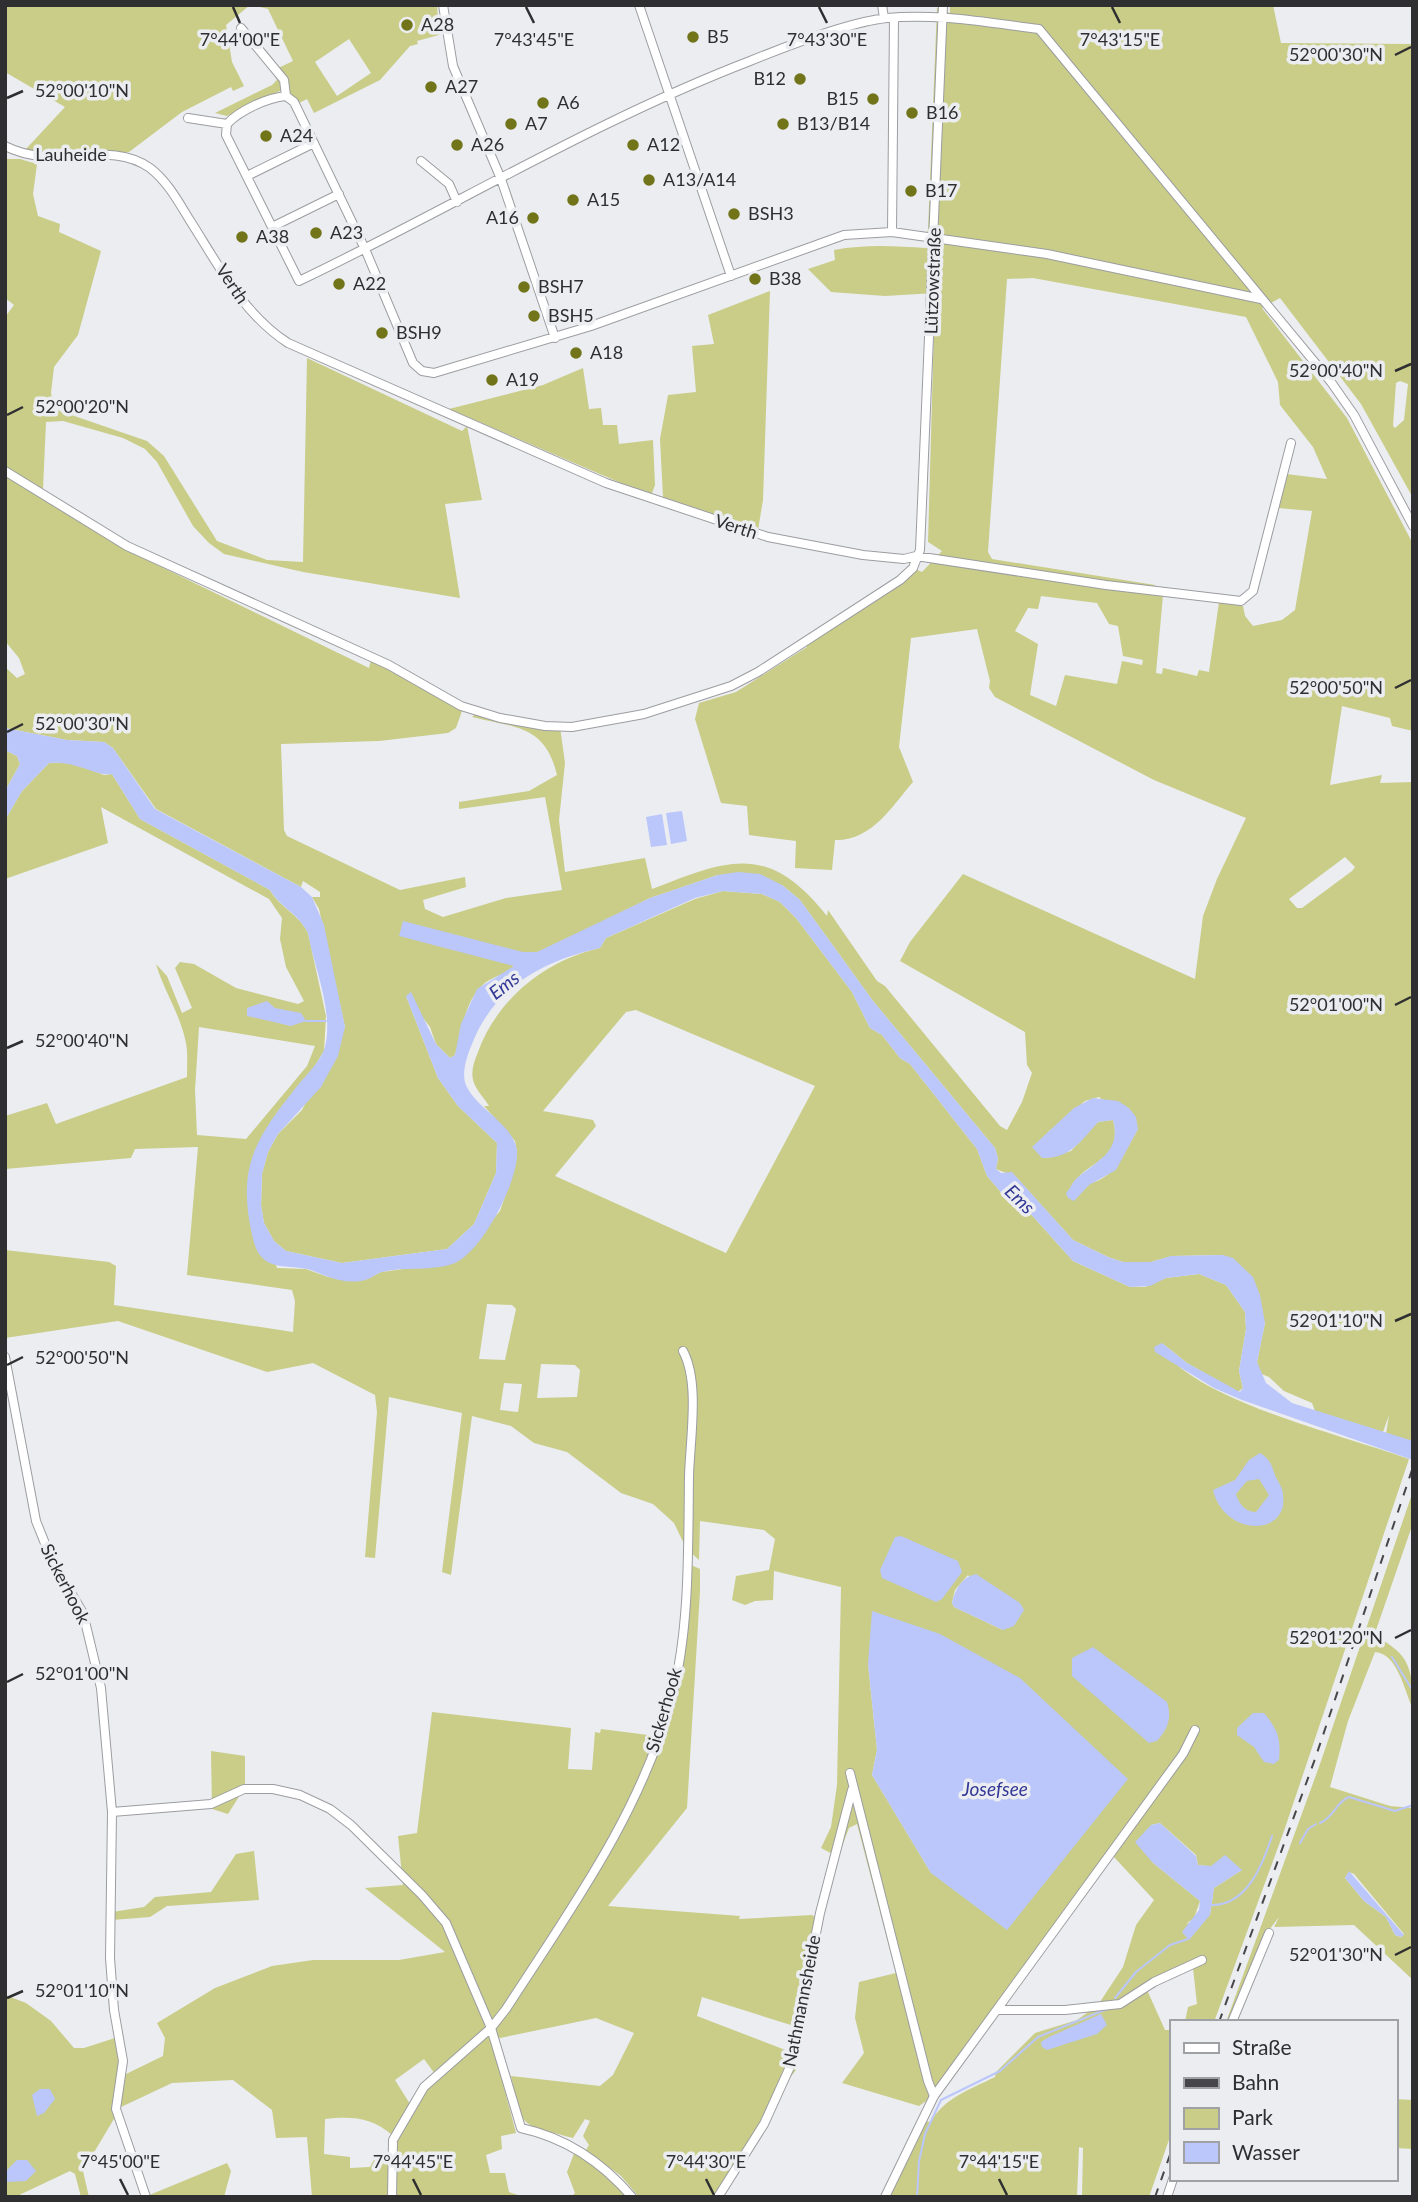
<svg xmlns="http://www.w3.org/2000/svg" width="1418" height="2202" viewBox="0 0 1418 2202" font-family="Lato,sans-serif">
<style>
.green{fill:#c9cd87;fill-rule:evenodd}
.water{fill:#bbc7fa;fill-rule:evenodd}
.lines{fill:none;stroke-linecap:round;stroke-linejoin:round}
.stream{stroke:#bbc7fa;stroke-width:2}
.minor-casing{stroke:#9c9da1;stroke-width:10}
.minor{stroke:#fff;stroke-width:8}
.rail{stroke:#47474a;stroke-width:2;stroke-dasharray:9 9;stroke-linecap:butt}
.ticks{fill:none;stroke:#2f2f31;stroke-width:2.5}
.poi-dot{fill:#72741a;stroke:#ebedf1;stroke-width:2.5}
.labels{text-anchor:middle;stroke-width:7;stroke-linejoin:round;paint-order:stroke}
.poi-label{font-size:18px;fill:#2f2f31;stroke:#ebedf1;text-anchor:start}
.street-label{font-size:18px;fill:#2f2f31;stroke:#ebedf1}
.water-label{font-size:19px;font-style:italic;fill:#333796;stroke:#ebedf1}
.ticks-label{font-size:18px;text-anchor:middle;fill:#2f2f31;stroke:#ebedf1;stroke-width:7;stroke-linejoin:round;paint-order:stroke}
</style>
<rect width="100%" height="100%" fill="#ebedf1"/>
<path class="green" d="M5 5H250L226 25 232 62 244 86 233 91 231 87 182 112 129 152 41 153 26 149 65 107 5 72Z
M252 5H437L439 35 417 41 418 44 410 46 380 80 314 113 307 99 299 103 291 94 282 90 227 116 215 113 272 85 277 80 272 71 293 61 268 9ZM349 39 371 73 337 96 315 62Z
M950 5H1273L1281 43 1413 44V498L1361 404 1280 298 1262 308 1347 418 1413 544V731L1392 726 1390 718 1342 706 1330 785 1382 775 1380 783 1413 782V1441L1386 1434 1389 1415 1383 1432 1315 1411 1312 1403 1284 1391 1269 1377 1259 1373 1257 1362 1265 1323 1223 1255 1172 1256 1151 1262H1123L1108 1257 1073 1240 1016 1177 996 1169 998 1158 995 1148 873 1001 800 900 782 885 718 875 650 898 556 945 537 952H523L512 963 514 966C508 974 494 976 485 983 464 1000 463 1030 455 1055L450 1058 436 1044 430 1027 406 996 438 1078 458 1106 497 1143 496 1173 474 1224 447 1249 342 1263 286 1251 274 1241 264 1223 261 1205 262 1174 268 1152 278 1134 302 1110 345 1027 319 909 312 897H320V892L303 881 301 887 156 809 113 748 104 742 67 740 5 728V667L17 678 25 674 19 658 5 641V473L133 553 369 668 371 660 462 711 456 728 448 733 379 741 281 744 284 830 287 836 400 890 465 877 466 887 423 900 425 909 443 917 506 898 562 890 545 797 459 809V802L529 791 557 775C545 725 516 728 472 717L478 712 560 727 565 763 559 820 565 872 645 858 652 889C729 859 768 842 827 916L828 910 877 981 885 986 1000 1126 1007 1130 1022 1102 1032 1073 1027 1065 1025 1032 900 961 910 942 963 874 1195 979 1203 916 1217 879 1246 818 1154 780 995 697 989 688 990 681 977 629 911 638 899 747 913 782C892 806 872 841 835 840L832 870 795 868 796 841 749 835 747 806 721 803 695 719 699 703 736 692 807 647 805 641 913 568 922 572 942 551 928 542 935 293 885 296 831 292 808 269 835 260 834 250C866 244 894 246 926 248L924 238 928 230 937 8 950 13ZM1033 278 1246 317 1278 382 1280 405 1313 447 1327 479 1286 474 1278 508 1312 511 1295 610 1282 620 1253 626 1245 616 1243 606 1219 602 1209 672 1199 670 1197 676 1163 668 1162 674 1156 673 1163 595 1152 593 1155 585 992 559 988 552 1007 279ZM1400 381 1408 384 1404 420 1395 428 1393 426 1396 383ZM1041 596 1097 603 1109 624 1118 626 1123 656 1143 660 1142 665 1122 661 1117 684 1065 675 1056 706 1030 695 1038 644 1015 631 1028 608 1038 609ZM1345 857 1355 867 1352 871 1302 908H1297L1289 899ZM1099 1097 1138 1129C1119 1162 1114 1184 1072 1186 1085 1160 1124 1162 1113 1120L1098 1122 1071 1151 1047 1158 1048 1132 1085 1101Z
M5 159H20L37 164 33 194 38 216 60 224 59 232 101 251 78 335 54 367 51 393 54 409 147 441 164 456 217 541 267 560 303 562 307 358 462 431 467 426 482 500 445 504 460 598 303 572 224 554 209 543 193 526 157 462 145 449 123 438 63 421 46 422 43 489 5 468V317L14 305 5 298Z
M770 291 763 500 758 530 669 503 663 497 660 439 668 395 696 392 692 346 714 344 708 315Z
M583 368 589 409 601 408 603 425H617L619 444 653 440 655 485 651 496 449 409 543 385Z
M5 750 17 756 20 764 5 791Z
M71 762 104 775 112 774 140 819 270 890C280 908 299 914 308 933L326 1016 324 1051 248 1175 277 1268 306 1269 328 1277 367 1279 381 1272 456 1262 500 1211 514 1170 517 1153 515 1141 484 1106H489C485 1099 477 1091 474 1083 470 1072 474 1062 478 1052 497 999 546 960 600 948L606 938 695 899 723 891 762 894 780 902 796 918 852 992 870 1028 882 1035 900 1058 910 1064 977 1149 987 1176 1005 1197 1020 1202 1073 1261 1130 1287H1145L1166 1278 1199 1274 1226 1285 1245 1312 1246 1329 1239 1371 1243 1388 1238 1392 1187 1363 1162 1343C1168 1351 1174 1363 1182 1369 1236 1410 1344 1436 1409 1459L1284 1831 1214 2022H1185L1188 2007 1197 2004 1193 1968 1147 1990 1165 2030H1171V2134L1149 2197H1082L1083 2148 1079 2147 1077 2197H887L925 2121 930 2122C946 2097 969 2090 995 2077L996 2072 1035 2033 1077 2020 1098 2005 1123 1967 1136 1925 1154 1900 1113 1856 939 2092 919 2106 842 2083 864 2053 855 2018 859 1982 896 1973 857 1824 849 1828 838 1857 821 1848 831 1827 837 1785 841 1587 774 1571 773 1600 755 1601 745 1605 732 1600 736 1576 769 1570 775 1539 764 1530 700 1521 699 1560 686 1548 674 1523 653 1504 621 1493 567 1452 534 1443 511 1426 472 1416 451 1575 442 1572 462 1413 389 1397 375 1558 365 1557 377 1412 375 1395 313 1363 267 1372 118 1321 5 1338V1250L109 1262 116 1266 114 1305 293 1332 295 1301 292 1290 187 1275 198 1147 135 1149 131 1158 5 1169V1116L47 1103 56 1124 187 1077C187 1066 188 1054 186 1043 181 1016 164 991 156 964L167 976 182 1013 192 1008 175 968 180 962 194 964 236 988 298 1004 304 1001 286 967 280 939 282 918 269 899 101 807 108 843 5 879V820L22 791 49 763ZM255 1007 294 1014 291 1026 255 1016 247 1008ZM636 1010 815 1086 726 1253 555 1176 596 1126 593 1120 543 1111 626 1012ZM199 1027 315 1046 307 1066 246 1139 197 1135 195 1090ZM487 1304 512 1305 516 1309 505 1360 479 1359ZM541 1364 575 1365 580 1370 577 1397 537 1398ZM504 1383 522 1384 518 1412 500 1410ZM968 1575 1003 1630 954 1607 952 1602 955 1590ZM868 1664 931 1873 872 1775 877 1750ZM1160 1823 1196 1855 1198 1865 1242 1870 1214 1888 1210 1915 1186 1924 1194 1918 1200 1901 1152 1862 1151 1825Z
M1413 1491V1523L1374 1636C1411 1653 1413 1672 1413 1709 1404 1690 1398 1654 1375 1652L1348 1721 1330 1787 1390 1806 1413 1808V1980L1354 1925 1274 1927 1279 1917 1266 1934 1230 2022H1226L1320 1764ZM1349 1872 1354 1874 1404 1934 1401 1937 1395 1935 1386 1917 1364 1901 1345 1878Z
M691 1565 700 1569V1591L687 1808 608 1906 740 1916 739 1919 812 1915 815 1917 794 2026 702 1997 697 2016 788 2051 796 2070 782 2088 715 2197H639L621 2176 586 2150 589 2145 583 2136 590 2121 585 2119 573 2138C519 2123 523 2131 511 2076L600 2086 613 2075 634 2033 596 2018 500 2038 490 2035 516 2133 501 2136 502 2149 486 2155 490 2173H505L509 2192 523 2197H396L395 2143 435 2074 424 2059 395 2080 410 2104 392 2135C372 2117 351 2116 325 2119L324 2154 350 2157V2168L370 2167 375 2158H388L389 2197H312L307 2137 276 2138 272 2110 233 2080 172 2083 121 2107 83 2171 89 2197H81L75 2174 70 2171 15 2197H5V1995L26 2003 51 2021 74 2048H84L115 2038 124 2075 163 2056 165 2038 157 2023 215 1988 272 1966 313 1960H399L445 1952 365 1888 403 1885 398 1836 417 1833 432 1712 571 1728 568 1769 592 1770 595 1732 600 1733 601 1729 648 1735 654 1742 664 1735Z
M211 1751 245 1756V1787L228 1814 212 1809Z
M254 1851 259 1900 167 1906 150 1917 112 1920V1912L144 1907 155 1897 211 1892 236 1854Z
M1395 2099 1413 2100V2149L1395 2148Z
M575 2151 616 2182 628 2197H571L575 2193 567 2172Z
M227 2163 231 2171 224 2197 147 2196Z"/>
<path class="water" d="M5 728 67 740 104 742 113 748 155 809 301 887 312 897 324 925 345 1027 338 1056 321 1087 278 1134 268 1152 262 1174 261 1205 264 1223 274 1241 286 1251 342 1263 447 1249 474 1224 496 1173 497 1143 458 1106 438 1078 406 996 411 992 436 1044 450 1058 455 1055 461 1024 477 989 514 966 399 936 403 921 523 952H537L650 898 718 875 738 872 760 874 782 885 800 900 873 1001 995 1148 998 1158 996 1169 1001 1173 1012 1172 1073 1240 1108 1257 1123 1262H1151L1171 1256 1223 1255 1233 1258 1253 1277 1260 1295 1265 1323 1257 1362 1266 1383 1292 1403 1413 1441V1460L1242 1400 1214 1388 1155 1352 1154 1347 1162 1343 1187 1363 1240 1392 1243 1388 1239 1371 1246 1329 1245 1312 1226 1285 1199 1274 1166 1278 1150 1286 1130 1287 1073 1261 1020 1202 1005 1197 987 1176 977 1149 910 1064 900 1058 882 1035 870 1028 852 992 796 918 780 902 762 894 723 891 695 898 606 938 600 948C543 961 494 987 472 1044 467 1056 461 1073 466 1085 476 1109 514 1124 517 1151 519 1180 483 1251 455 1263 432 1272 405 1266 382 1272 377 1273 373 1277 368 1279 355 1284 339 1281 326 1276 320 1274 313 1270 307 1269 283 1264 261 1272 253 1239 236 1167 255 1139 298 1085 307 1074 321 1061 325 1047 334 1011 314 968 308 933 299 914 280 907 270 890L140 819 112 774C97 777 76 760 49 763L22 791 5 820V791L20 764 17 756 5 750Z
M682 811 687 841 671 844 666 813Z
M662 814 667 845 651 847 646 817Z
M267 1001 275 1008 301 1013 306 1021 291 1026 247 1016V1008Z
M1093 1098 1118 1101 1129 1108 1136 1117 1138 1129 1116 1170 1089 1185 1074 1201 1068 1198 1066 1193C1070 1189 1072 1183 1076 1179 1096 1161 1122 1152 1113 1120L1098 1122C1081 1141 1070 1159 1042 1158L1032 1147 1074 1108Z
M1260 1453C1270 1459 1271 1464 1275 1475 1277 1481 1283 1487 1283 1495 1289 1537 1224 1537 1213 1490L1235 1480 1249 1460ZM1259 1479 1269 1495 1256 1512C1245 1512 1239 1504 1236 1494L1247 1481Z
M901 1536 958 1561 962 1572 942 1599 936 1602 882 1578 880 1570 895 1537Z
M976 1574 1020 1603 1024 1610 1014 1626 1003 1630 954 1607 952 1603C955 1589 962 1577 976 1574Z
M872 1611 940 1634 1020 1678 1128 1779 1007 1930 931 1873 872 1775 877 1750 868 1664Z
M1093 1647 1167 1702C1172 1719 1168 1728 1157 1741L1149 1743 1072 1676V1658Z
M1253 1713H1264C1278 1730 1281 1738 1279 1760L1274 1764 1264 1762 1254 1747 1237 1735V1728Z
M1160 1823 1196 1856 1198 1865 1211 1866 1225 1855 1242 1870 1214 1888 1210 1915 1189 1940 1182 1932 1199 1910 1200 1901 1152 1862 1135 1842 1151 1825Z
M1349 1871 1404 1935 1401 1937 1395 1935 1386 1917 1364 1901 1345 1878Z
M1101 2014 1107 2025 1097 2034 1047 2050 1042 2047 1041 2042 1049 2037Z
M40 2089H50L55 2099 44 2113 37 2116 32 2095Z
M17 2160H27L36 2171 26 2181 7 2182 5 2172Z"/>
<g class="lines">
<path class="stream" d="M306 1021H326
M1392 1657 1413 1691
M1320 1823C1333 1818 1337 1801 1349 1797L1395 1811 1413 1805
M1300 1843 1308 1829 1316 1824
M1211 1905C1247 1906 1263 1864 1272 1836
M1115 1998 1136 1972 1170 1945 1188 1939
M917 2197 919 2161 925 2134 941 2100 1000 2071 1038 2037 1107 2009"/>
<g class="minor-casing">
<path id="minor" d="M443 5 453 66 501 179 555 338
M639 5 731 276
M882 5 884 18
M241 28 284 80 286 96
M188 118 227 124
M5 146C56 172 108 138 150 168 167 181 178 201 189 219 218 264 242 313 288 343L606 483 768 537 863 555 904 559 916 556 1106 585 1241 601 1253 591 1291 443
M421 161 449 184 457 202
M247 176 314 143
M272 227 339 194
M892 232 894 18
M1261 299 1047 254 892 232 844 235 591 326 434 373 422 371 413 363 365 249 294 102 286 96C267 98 240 110 227 124L226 135 299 281C450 209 594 121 750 61 787 46 848 22 887 18 937 13 990 23 1039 29L1331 382 1354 415 1413 526
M5 471 127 546 389 665 461 706 500 718 545 726 572 727 644 714 731 686 758 672 900 580 913 568 920 550 943 5
M5 1357 36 1521 52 1561 83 1613 101 1688 112 1812 110 1958 114 2010 123 2061 116 2109 146 2197
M850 1773 928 2081 934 2096
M112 1812 211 1804 244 1789H273L300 1795 330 1809 351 1825 422 1895 446 1923 491 2028 521 2128C567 2138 602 2162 632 2197
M998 2010H1065L1120 2004 1154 1982 1202 1960
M1232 2022 1269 1933
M392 2197 393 2140 424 2087 491 2028 506 2009C570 1910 641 1813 672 1697 690 1627 688 1548 689 1476 690 1440 700 1382 683 1351
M718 2197 764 2124 789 2069 820 1913 852 1790
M885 2197 934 2096 1183 1754 1195 1730
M1167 2197 1173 2179"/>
</g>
<use href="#minor" class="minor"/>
<path class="rail" d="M1219 2022 1315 1759 1413 1467
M1155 2197 1171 2152"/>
</g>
<path class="ticks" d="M233 7 240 23M526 7 534 23M819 7 827 23M1112 7 1120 23M1395 55 1411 47M7 98 23 91M1395 371 1411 364M7 415 23 407M1395 688 1411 680M7 732 23 724M1395 1005 1411 997M7 1048 23 1041M1395 1321 1411 1314M7 1365 23 1357M1395 1638 1411 1630M7 1682 23 1674M1395 1955 1411 1947M7 1998 23 1991M120 2179 128 2195M413 2179 421 2195M706 2179 714 2195M999 2179 1007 2195"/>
<g class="poi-dot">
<circle cx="407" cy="25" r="7"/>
<circle cx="693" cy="37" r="7"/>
<circle cx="800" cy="79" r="7"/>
<circle cx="431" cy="87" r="7"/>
<circle cx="873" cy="99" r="7"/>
<circle cx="543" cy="103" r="7"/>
<circle cx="912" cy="113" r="7"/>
<circle cx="511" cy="124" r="7"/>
<circle cx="783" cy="124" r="7"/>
<circle cx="266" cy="136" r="7"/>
<circle cx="457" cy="145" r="7"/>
<circle cx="633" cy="145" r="7"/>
<circle cx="649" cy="180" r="7"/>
<circle cx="911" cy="191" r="7"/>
<circle cx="573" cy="200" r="7"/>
<circle cx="734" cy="214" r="7"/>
<circle cx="533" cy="218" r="7"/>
<circle cx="316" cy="233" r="7"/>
<circle cx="242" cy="237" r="7"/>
<circle cx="755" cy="279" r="7"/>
<circle cx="339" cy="284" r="7"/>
<circle cx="524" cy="287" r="7"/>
<circle cx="534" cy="316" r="7"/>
<circle cx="382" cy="333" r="7"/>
<circle cx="576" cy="353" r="7"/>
<circle cx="492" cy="380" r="7"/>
</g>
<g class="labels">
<g class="poi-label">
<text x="421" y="31">A28</text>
<text x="707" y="43">B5</text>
<text x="786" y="85" text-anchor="end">B12</text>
<text x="445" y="93">A27</text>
<text x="859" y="105" text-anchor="end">B15</text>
<text x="557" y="109">A6</text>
<text x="926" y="119">B16</text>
<text x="525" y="130">A7</text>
<text x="797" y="130">B13/B14</text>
<text x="280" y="142">A24</text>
<text x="471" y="151">A26</text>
<text x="647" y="151">A12</text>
<text x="663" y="186">A13/A14</text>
<text x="925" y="197">B17</text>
<text x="587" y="206">A15</text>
<text x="748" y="220">BSH3</text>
<text x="519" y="224" text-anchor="end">A16</text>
<text x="330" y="239">A23</text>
<text x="256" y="243">A38</text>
<text x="769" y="285">B38</text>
<text x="353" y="290">A22</text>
<text x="538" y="293">BSH7</text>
<text x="548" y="322">BSH5</text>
<text x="396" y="339">BSH9</text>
<text x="590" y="359">A18</text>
<text x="506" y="386">A19</text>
</g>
<g class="street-label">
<text x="71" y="161">Lauheide</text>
<text transform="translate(933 281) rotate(-88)" y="6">Lützowstraße</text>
<text transform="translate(232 284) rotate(56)" y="6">Verth</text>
<text transform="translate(736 527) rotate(18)" y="6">Verth</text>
<text transform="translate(65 1584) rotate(63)" y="6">Sickerhook</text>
<text transform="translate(664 1710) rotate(-74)" y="6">Sickerhook</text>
<text transform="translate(802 2001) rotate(-79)" y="6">Nathmannsheide</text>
</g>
<g class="water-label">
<text transform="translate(504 985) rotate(-38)" y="7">Ems</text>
<text transform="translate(1020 1199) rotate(44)" y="7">Ems</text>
<text x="995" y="1796">Josefsee</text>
</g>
</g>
<g class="ticks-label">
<text x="240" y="46">7°44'00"E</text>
<text x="534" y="46">7°43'45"E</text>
<text x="827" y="46">7°43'30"E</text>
<text x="1120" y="46">7°43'15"E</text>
<text x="1336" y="61">52°00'30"N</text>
<text x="82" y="97">52°00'10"N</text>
<text x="1336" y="377">52°00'40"N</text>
<text x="82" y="413">52°00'20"N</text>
<text x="1336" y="694">52°00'50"N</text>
<text x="82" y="730">52°00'30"N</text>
<text x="1336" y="1011">52°01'00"N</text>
<text x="82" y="1047">52°00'40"N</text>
<text x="1336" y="1327">52°01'10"N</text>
<text x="82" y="1364">52°00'50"N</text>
<text x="1336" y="1644">52°01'20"N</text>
<text x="82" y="1680">52°01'00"N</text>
<text x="1336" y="1961">52°01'30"N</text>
<text x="82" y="1997">52°01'10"N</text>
<text x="120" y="2168">7°45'00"E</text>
<text x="413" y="2168">7°44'45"E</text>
<text x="706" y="2168">7°44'30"E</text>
<text x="999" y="2168">7°44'15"E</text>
</g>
<rect width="1418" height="2202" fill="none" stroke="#2f2f31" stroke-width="14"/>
<rect x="1170" y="2020" width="228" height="161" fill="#ebedf1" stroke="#a0a1a4" stroke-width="2"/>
<rect x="1184" y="2043" width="35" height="10" fill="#ffffff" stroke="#a0a1a4" stroke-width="2"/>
<text x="1232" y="2055" font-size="21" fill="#2f2f31">Straße</text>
<rect x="1184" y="2078" width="35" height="10" fill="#47474a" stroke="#a0a1a4" stroke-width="2"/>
<text x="1232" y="2090" font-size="21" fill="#2f2f31">Bahn</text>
<rect x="1184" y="2108" width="35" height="21" fill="#c9cd87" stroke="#a0a1a4" stroke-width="2"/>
<text x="1232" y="2125" font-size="21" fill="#2f2f31">Park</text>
<rect x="1184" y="2142" width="35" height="21" fill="#bbc7fa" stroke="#a0a1a4" stroke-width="2"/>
<text x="1232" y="2160" font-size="21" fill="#2f2f31">Wasser</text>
</svg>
